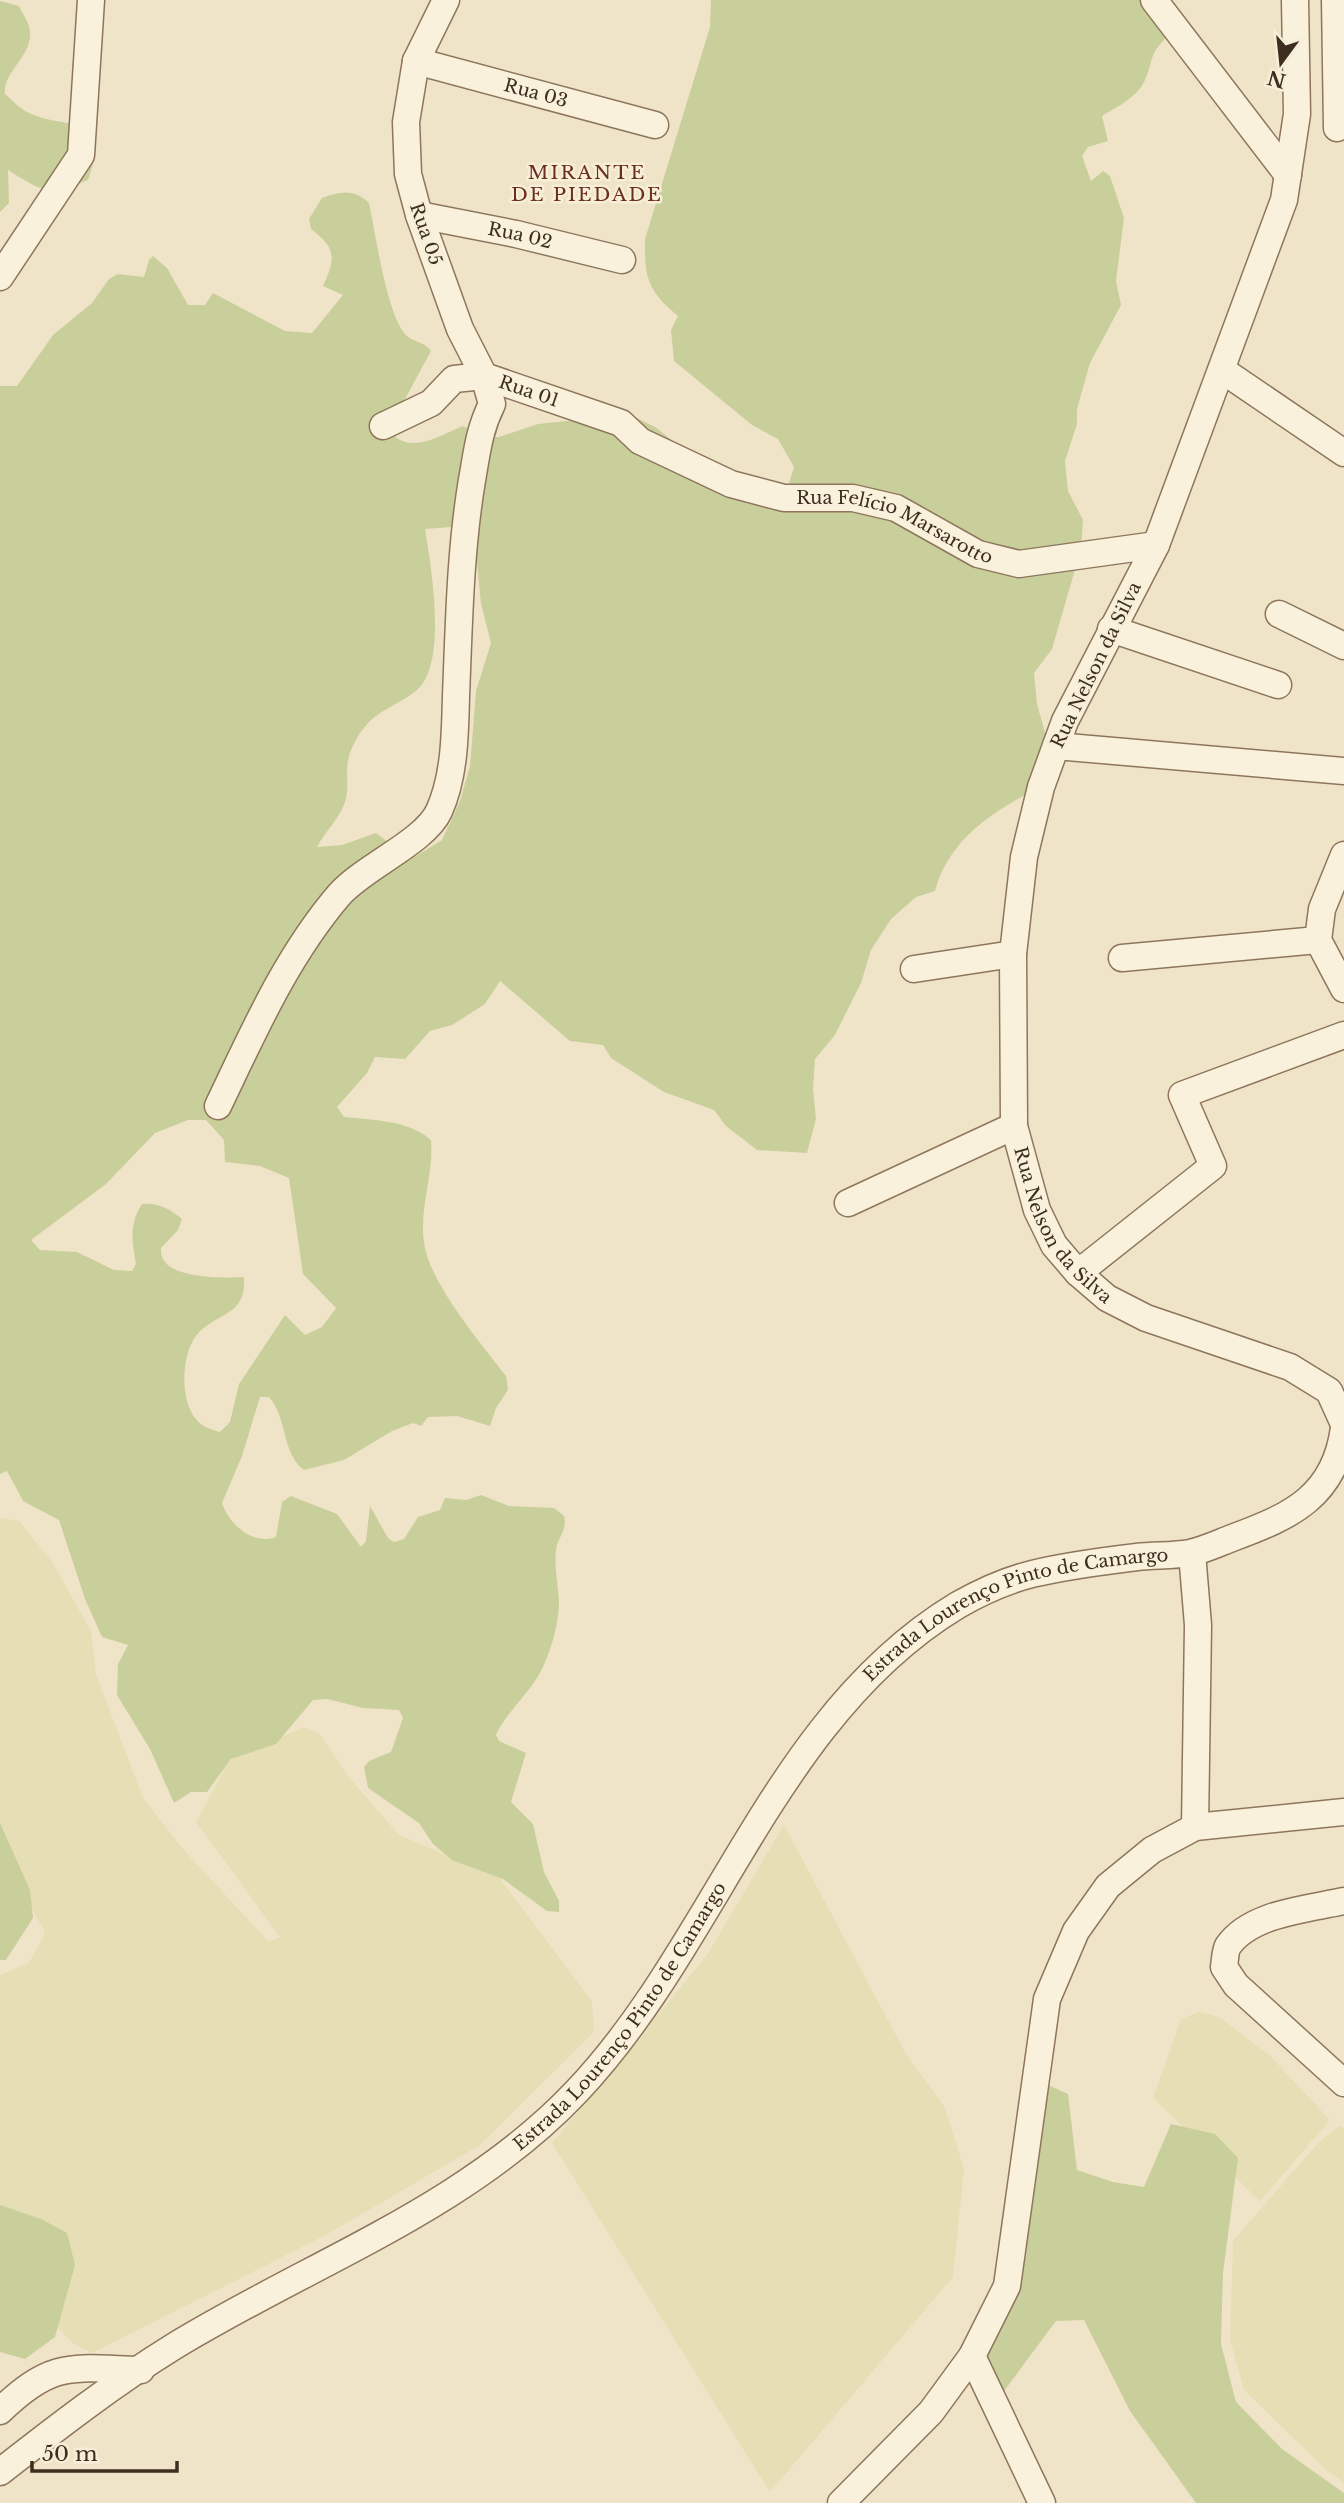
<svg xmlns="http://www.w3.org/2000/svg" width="1344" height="2503" viewBox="0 0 1344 2503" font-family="'Libre Baskerville',serif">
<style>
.farmland{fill:#e6deb5}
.green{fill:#c9cf9b;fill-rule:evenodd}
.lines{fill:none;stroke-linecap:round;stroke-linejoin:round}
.minor-casing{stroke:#8d765c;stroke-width:29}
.minor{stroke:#faf1dc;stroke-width:26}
.labels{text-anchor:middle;stroke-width:5;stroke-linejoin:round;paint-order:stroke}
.street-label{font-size:18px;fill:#3d2e20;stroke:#f7eed8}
.neighbourhood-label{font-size:19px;letter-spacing:2px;fill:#6b2e1e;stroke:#f7eed8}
</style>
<rect width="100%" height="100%" fill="#f0e4c8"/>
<path class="farmland" d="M0 1518 19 1521 53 1563 91 1631 96 1674 143 1798 182 1848 269 1942 280 1937 196 1822 229 1761 303 1727 320 1734 348 1776 399 1835 439 1852 493 1869 592 2002 594 2032 480 2145 326 2235 92 2353 74 2344 0 2270V1975L29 1963 45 1933 0 1848Z
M784 1825 906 2054 945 2108 964 2169 953 2277 770 2492 552 2143 707 1955Z
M1199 2012 1219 2017 1270 2056 1330 2120 1260 2201 1153 2098 1181 2019Z
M1339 2126 1344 2128V2483L1322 2466 1244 2390 1230 2340 1233 2241 1318 2143Z"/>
<path class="green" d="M711 0H1161L1171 33C1147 56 1156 54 1145 80 1138 97 1117 107 1102 116L1108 141 1088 147 1082 156 1091 181 1103 171 1110 176 1124 218 1116 281 1121 305 1090 363 1077 409V424L1065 461 1068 491 1083 520 1081 549 1052 649 1034 673 1037 704 1046 736 1030 792C987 816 949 841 935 891L916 897 891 919 871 950 861 983 835 1035 815 1059 813 1089 816 1119 807 1153 757 1150 726 1126 714 1110 664 1092 611 1058 603 1045 570 1041 500 981 485 1004 452 1025 430 1031 405 1059 375 1057 367 1073 337 1107 344 1117C373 1120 409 1120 431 1140 434 1175 419 1208 424 1243 430 1284 481 1343 506 1376L508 1390 496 1408 490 1426 457 1416 428 1417 421 1426 413 1423 392 1431 344 1460 304 1470C282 1454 287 1417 269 1397H260L242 1456 222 1503C229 1524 253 1546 276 1537L282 1502 291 1496 337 1514 361 1547 366 1541 370 1506 388 1538 394 1542 404 1539 418 1517 440 1510 445 1498 466 1500 481 1495 509 1506 554 1508 564 1516C568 1531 557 1537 556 1551 554 1569 559 1588 559 1605 558 1627 550 1654 540 1673 529 1693 503 1717 496 1735L499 1741 526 1753 511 1802 533 1824 544 1872 559 1901V1912L547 1911 503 1879 452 1860 433 1844 419 1823 368 1788 364 1767 369 1761 391 1752 403 1718 399 1710 363 1708 327 1699 313 1700 276 1744 231 1759 207 1792H191L174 1803 150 1749 117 1695 118 1664 128 1645 102 1637 85 1599 59 1520 23 1501 7 1471 0 1474V386H17L53 335 92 303 109 279 118 274 144 277 149 260 153 256 167 268 188 305H205L213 293 285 331 312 333 343 295 323 286C336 258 336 248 311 229L309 219 322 198C341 191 354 189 369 203 376 235 386 311 405 334 411 342 424 341 431 351L392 423 391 433C412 455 440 435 463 426L484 437H499L538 424 596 418 613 406 655 427 729 484 784 500 794 467 778 439 752 425 674 361 671 330 678 316C648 291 644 278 645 239L710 27ZM470 510 472 512 481 604 491 643 476 691 470 766 460 801 442 840 416 856 404 854 376 833 342 845 317 847C324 833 340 818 345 802 352 779 340 768 356 740 374 708 394 709 417 690 448 663 431 566 425 529L452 527ZM188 1120H206L224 1140 225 1162 260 1166 289 1178 303 1274 336 1308 322 1327 305 1335 285 1315 239 1384 230 1422 220 1432C212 1430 201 1426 196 1419 180 1401 181 1355 196 1336 216 1311 247 1318 244 1277 222 1278 158 1280 161 1248L178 1230 182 1219C170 1209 158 1202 142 1204 129 1223 132 1243 136 1264L132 1271 114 1270 77 1252 40 1250 31 1240 106 1184 155 1133Z
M0 1 19 6C22 13 30 24 30 32 32 57 3 71 5 94 12 100 19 108 27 112 69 133 113 108 88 180 48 196 43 192 8 170L9 203 0 212Z
M0 1823 30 1890 33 1918 6 1960H0Z
M1048 2085 1068 2094 1077 2170 1113 2182 1144 2187 1171 2124 1215 2134 1238 2158 1223 2273 1221 2344 1236 2402 1282 2449 1344 2493V2503H1196L1130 2411 1084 2320 1056 2321 1001 2395 981 2361Z
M0 2205 41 2219 67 2233 75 2265 55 2337 25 2359 0 2352Z"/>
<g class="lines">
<g class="minor-casing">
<g id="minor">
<path d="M1154 0 1288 175"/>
<path id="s1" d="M1295 0 1297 114 1284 200 1156 545 1065 721 1041 787 1024 857 1013 954 1014 1126 1037 1210 1054 1245 1078 1273 1107 1298 1146 1318 1290 1367 1329 1391 1344 1424"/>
<path d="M1335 0 1337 128"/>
<path id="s2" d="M416 61 655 125"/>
<path id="s3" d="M419 215 516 234 622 260"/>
<path d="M0 277 81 155 91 0"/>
<path d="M1222 370 1344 453"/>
<path id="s4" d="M383 426 431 403 454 379 484 376 621 423 640 441 731 484 784 498H853L896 508 978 554 1019 564 1156 545"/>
<path d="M1279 614 1344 646"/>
<path d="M1111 629 1278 685"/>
<path d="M1056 746 1344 771"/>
<path d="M1344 855 1322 909 1318 940 1344 989"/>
<path d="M1122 958 1318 940"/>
<path d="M914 969 1013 954"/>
<path d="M218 1106C253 1033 286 957 339 895 363 867 425 842 439 811 455 776 455 733 456 696 459 624 460 552 472 480 477 452 479 430 492 404L484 376 460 329 419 215 408 174 406 122 416 61 446 0"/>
<path d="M848 1203 1014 1126"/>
<path d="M1078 1273 1213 1166 1182 1095 1344 1035"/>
<path d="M1192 1553 1198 1625 1195 1827"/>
<path d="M1344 1901C1308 1909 1251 1913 1228 1946 1225 1951 1225 1961 1224 1967L1236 1985 1344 2083"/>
<path d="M972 2356 1042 2503"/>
<path d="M0 2411C53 2360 71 2368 141 2370"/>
<path id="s5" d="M0 2472C55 2429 113 2384 173 2347 308 2264 466 2209 577 2091 718 1942 775 1715 958 1605 979 1593 1008 1580 1032 1574 1066 1566 1103 1561 1137 1557 1155 1555 1173 1556 1190 1553 1204 1550 1219 1543 1232 1538 1292 1516 1335 1496 1344 1428"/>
<path d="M841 2503 931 2412 972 2356 1007 2286 1047 1999 1076 1931 1108 1886 1152 1850 1195 1827 1344 1812"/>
</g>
</g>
<use href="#minor" class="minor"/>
</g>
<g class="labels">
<g class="street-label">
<text dy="6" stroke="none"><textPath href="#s2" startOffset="124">Rua 03</textPath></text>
<text transform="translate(426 234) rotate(71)" y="6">Rua 05</text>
<text dy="6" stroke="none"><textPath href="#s3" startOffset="103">Rua 02</textPath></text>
<text dy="6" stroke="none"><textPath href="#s4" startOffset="164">Rua 01</textPath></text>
<text dy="6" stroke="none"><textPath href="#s4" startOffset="560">Rua Felício Marsarotto</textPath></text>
<text transform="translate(1096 665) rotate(-64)" y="6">Rua Nelson da Silva</text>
<text dy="6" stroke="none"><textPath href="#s1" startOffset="1292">Rua Nelson da Silva</textPath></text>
<text dy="6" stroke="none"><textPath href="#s5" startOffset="1367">Estrada Lourenço Pinto de Camargo</textPath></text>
<text dy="6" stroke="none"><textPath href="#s5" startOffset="779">Estrada Lourenço Pinto de Camargo</textPath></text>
</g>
<g class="neighbourhood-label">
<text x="587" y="179">MIRANTE<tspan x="587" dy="22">DE PIEDADE</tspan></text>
</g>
</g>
<g transform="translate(1281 63) rotate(195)" stroke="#f7eed8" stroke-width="5" paint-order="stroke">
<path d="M0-5L12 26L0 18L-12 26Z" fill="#3d2e20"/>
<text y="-10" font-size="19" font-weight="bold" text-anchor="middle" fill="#3d2e20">N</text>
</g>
<path d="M32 2461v10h145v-10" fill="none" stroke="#3d2e20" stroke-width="3.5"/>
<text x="42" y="2461" font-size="21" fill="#3d2e20" stroke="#f7eed8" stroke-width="5" paint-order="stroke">50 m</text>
</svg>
